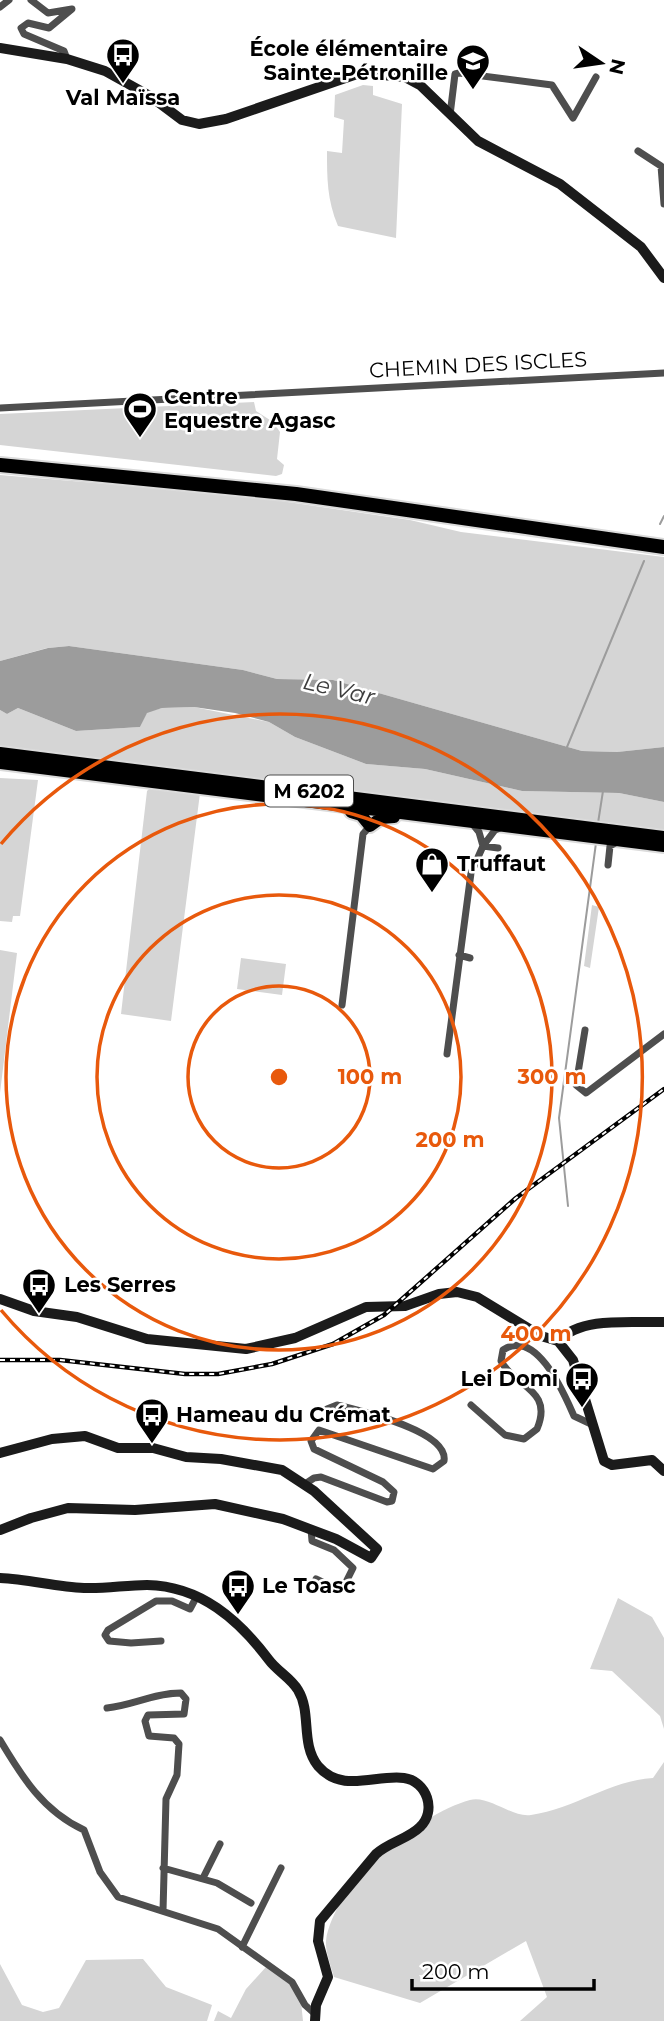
<svg xmlns="http://www.w3.org/2000/svg" width="664" height="2021" viewBox="0 0 664 2021" font-family="Montserrat,sans-serif">
<style>
.green{fill:#d5d5d5}
.water{fill:#9c9c9c}
.lines{fill:none;stroke-linecap:round;stroke-linejoin:round}
.stream{stroke:#9c9c9c;stroke-width:2}
.primary-casing{stroke:#dbdbdb;stroke-width:16}
.highway-casing{stroke:#dbdbdb;stroke-width:18}
.street{stroke:#4e4e4e;stroke-width:7}
.secondary{stroke:#1b1b1b;stroke-width:10}
.primary{stroke:#000;stroke-width:12}
.highway{stroke:#000;stroke-width:14}
.rail-casing{stroke:#000;stroke-width:4.5}
.rail{stroke:#fff;stroke-width:2;stroke-dasharray:5;stroke-linecap:butt}
.ring{fill:none;stroke:#e8590c;stroke-width:3.5}
.labels{text-anchor:middle;stroke-width:5;stroke-linejoin:round;paint-order:stroke}
.shield{fill:#fff;stroke:#4c4c4c;stroke-width:2}
.shield-label{font-size:19px;font-weight:bold;fill:#000}
.poi-label{font-size:21px;font-weight:bold;fill:#000;stroke:#fff;text-anchor:start}
.street-label{font-size:21px;fill:#000;stroke:#fff}
.water-label{font-size:23px;font-style:italic;fill:#3d3d3d;stroke:#fff}
.centre{fill:#e8590c;stroke:#fff;stroke-width:3.5}
.ring-label{font-size:21px;text-anchor:middle;font-weight:bold;fill:#e8590c;stroke:#fff;stroke-width:5;stroke-linejoin:round;paint-order:stroke}
</style>
<rect width="100%" height="100%" fill="#fff"/>
<path class="green" d="M363 85 373 86V95L402 104 396 238 338 226C327 200 327 178 327 151L342 153 344 120 334 117 335 95Z
M254 402 256 411 273 422 280 432 277 459 284 465 282 474 276 476 0 445V414Z
M0 475 240 495 410 520 461 532 664 557V747L617 752 582 751 333 680 277 679 243 670 69 646 47 648 0 661Z
M194 707 269 722 295 737 366 764 425 769 522 791 619 793 664 802V831L0 747V710L7 714 18 708 76 731 140 727 147 712 162 708Z
M0 778 38 780 20 916H13L12 922 0 921Z
M151 787 200 793 171 1021 121 1014 147 791Z
M592 905 599 907 590 968 584 966Z
M0 950 17 953 0 1093Z
M241 958 286 964 282 995 237 989Z
M618 1598 652 1617 664 1638V1729L660 1716 612 1671 590 1669Z
M664 1762V2021H520L547 1997 526 1941 420 2003 334 1977C331 1967 325 1951 326 1941 334 1884 416 1815 470 1800 489 1795 512 1818 531 1815 574 1809 611 1780 653 1778Z
M143 1959 166 1987 212 2005 207 2021H0V1964L22 2005 43 2012 59 2008 86 1960Z
M266 1967 289 1983 301 2002 303 2021H214L218 2011 231 2018 246 1989Z"/>
<path class="water" d="M69 646 243 670 277 679 333 680 582 751 617 752 664 747V802L619 793 522 791 425 769 366 764 295 737 269 722 235 713 194 707 162 708 147 713 140 727 76 731 18 708 7 714 0 710V661L48 648Z"/>
<g class="lines">
<path class="stream" d="M660 524 664 516
M567 747 644 561
M598 823 603 791
M568 1206 559 1118 596 843"/>
<g class="primary-casing">
<path id="primary" d="M0 753 664 837
M0 763 664 846
M351 812 361 815 370 826 381 818 394 817"/>
</g>
<g class="highway-casing">
<path id="highway" d="M0 465 296 494 664 547"/>
</g>
<path class="street" d="M31 0 48 13 72 9 49 28 28 23 21 28 24 34 64 51 67 59
M0 7 9 0
M450 115 455 74 459 73 552 85 573 118 596 77
M638 151 661 166 664 204
M0 408 664 373
M471 822 479 832 483 846
M483 846 495 830 502 827
M608 865 610 846 617 842
M459 955 470 958
M342 1005 363 834 370 826
M585 1030 576 1085 586 1093 664 1034
M447 1054 471 873 483 846 498 848
M471 1405 505 1435 524 1439 537 1429C554 1389 514 1387 501 1361L503 1350C537 1327 565 1396 574 1416L591 1424
M305 1484 314 1478 321 1477 387 1502 392 1501 394 1492 383 1482 314 1449 311 1441 319 1430 433 1469 444 1461C449 1431 361 1411 337 1405L327 1409
M311 1529 312 1541 334 1550 353 1568 343 1588 337 1589 316 1579
M161 1641 131 1643 109 1641 105 1635 108 1630 156 1601H172L190 1609 197 1596
M107 1708C134 1705 154 1693 181 1693L186 1699 184 1714 148 1715 145 1721 149 1736 174 1738 179 1744 177 1775 166 1799 163 1911
M0 1740C22 1777 43 1811 84 1830L100 1872 118 1897 218 1929 292 1982 305 2005 315 2014
M163 1868 217 1883 251 1903
M203 1878 220 1844
M242 1947 281 1868"/>
<path class="secondary" d="M0 48 67 59 105 71 150 96 182 120 199 124 226 119 360 73 405 77 420 85 478 141 560 184 641 247 664 278
M0 1299 34 1311 77 1317 147 1339 246 1349 295 1338 366 1307 405 1306 439 1294 457 1292 477 1297 541 1336 558 1341
M558 1341 573 1360 604 1461 612 1465 652 1460 664 1471
M558 1341C582 1316 631 1323 664 1322
M0 1453 52 1439 85 1436 118 1448H153L186 1457 221 1459 282 1470 314 1491 377 1549 371 1558 336 1539 283 1519 215 1504 135 1510 68 1508 31 1518 0 1530
M0 1578C28 1579 56 1587 84 1588 105 1589 126 1585 147 1585 201 1586 239 1620 269 1660 277 1671 291 1678 298 1690 312 1713 300 1743 318 1766 342 1794 376 1774 404 1778 427 1781 437 1811 420 1827 408 1839 389 1842 376 1854L320 1921 318 1941 328 1977 316 2005 315 2021"/>
<use href="#primary" class="primary"/>
<use href="#highway" class="highway"/>
<g class="rail-casing">
<path id="rail" d="M0 1360H60L185 1374H218L272 1364 333 1344 384 1315 516 1198 664 1089"/>
</g>
<use href="#rail" class="rail"/>
</g>
<g class="ring">
<circle cx="279" cy="1077" r="91"/>
<circle cx="279" cy="1077" r="182"/>
<circle cx="279" cy="1077" r="273"/>
<path d="M1 844A363 363 0 1 1 1 1310"/>
</g>
<defs>
<g id="bus-pin" transform="scale(1.75)"><path d="M0 17L-7.5 6A9.5 9.5 0 1 1 7.5 6Z" fill="#000" stroke="#fff"/><path d="M-5-6H5V4H4V6H2V4H-2V6H-4V4H-5ZM-3.5-4V0h7V-4ZM-3.5 1.2v1.5H-2V1.2ZM2 1.2v1.5H3.5V1.2Z" fill="#fff"/></g>
<g id="school-pin" transform="scale(1.75)"><path d="M0 17L-7.5 6A9.5 9.5 0 1 1 7.5 6Z" fill="#000" stroke="#fff"/><path d="M0-5L7-2L0 1L-7-2ZM-4 1L0 2.5L4 1V4Q0 6-4 4Z" fill="#fff"/></g>
<g id="stadium-pin" transform="scale(1.75)"><path d="M0 17L-7.5 6A9.5 9.5 0 1 1 7.5 6Z" fill="#000" stroke="#fff"/><path d="M0-5a6.5 5 0 1 0 0 10a6.5 5 0 1 0 0-10ZM-3.5-1.8h7v3.6h-7Z" fill="#fff"/></g>
<g id="shop-pin" transform="scale(1.75)"><path d="M0 17L-7.5 6A9.5 9.5 0 1 1 7.5 6Z" fill="#000" stroke="#fff"/><path d="M-5-2.5h2.3a2.7 3.5 0 0 1 5.4 0H5L5.5 6h-11ZM-1.5-2.5h3a1.5 2.3 0 0 0-3 0Z" fill="#fff"/></g>
</defs>
<g fill-rule="evenodd">
<use href="#bus-pin" x="123" y="55"/>
<use href="#school-pin" x="473" y="61"/>
<use href="#stadium-pin" x="140" y="409"/>
<use href="#shop-pin" x="432" y="864"/>
<use href="#bus-pin" x="39" y="1285"/>
<use href="#bus-pin" x="582" y="1379"/>
<use href="#bus-pin" x="152" y="1415"/>
<use href="#bus-pin" x="238" y="1586"/>
</g>
<g class="labels">
<rect class="shield" x="265" y="775.5" width="88" height="31" rx="5"/>
<g class="shield-label">
<text x="309" y="798">M 6202</text>
</g>
<g class="poi-label">
<text x="448" y="56" text-anchor="end">École élémentaire<tspan x="448" dy="24">Sainte-Pétronille</tspan></text>
<text x="123" y="105" text-anchor="middle">Val Maïssa</text>
<text x="164" y="404">Centre<tspan x="164" dy="24">Equestre Agasc</tspan></text>
<text x="457" y="871">Truffaut</text>
<text x="64" y="1292">Les Serres</text>
<text x="558" y="1386" text-anchor="end">Lei Domi</text>
<text x="176" y="1422">Hameau du Crémat</text>
<text x="262" y="1593">Le Toasc</text>
</g>
<g class="street-label">
<text transform="translate(478 365) rotate(-3)" y="7">CHEMIN DES ISCLES</text>
</g>
<g class="water-label">
<text transform="translate(339 689) rotate(13)" y="8">Le Var</text>
</g>
</g>
<circle cx="279" cy="1077" r="10" class="centre"/>
<g class="ring-label">
<text x="370" y="1084">100 m</text>
<text x="552" y="1084">300 m</text>
<text x="450" y="1147">200 m</text>
<text x="536" y="1341">400 m</text>
</g>
<g transform="translate(601 63) rotate(103)" stroke="#ffffff" stroke-width="5" paint-order="stroke">
<path d="M0-5L12 26L0 18L-12 26Z" fill="#000000"/>
<text y="-10" font-size="19" font-weight="bold" text-anchor="middle" fill="#000000">N</text>
</g>
<path d="M412 1979v10h182v-10" fill="none" stroke="#000000" stroke-width="3.5"/>
<text x="422" y="1979" font-size="21" fill="#000000" stroke="#ffffff" stroke-width="5" paint-order="stroke">200 m</text>
</svg>
